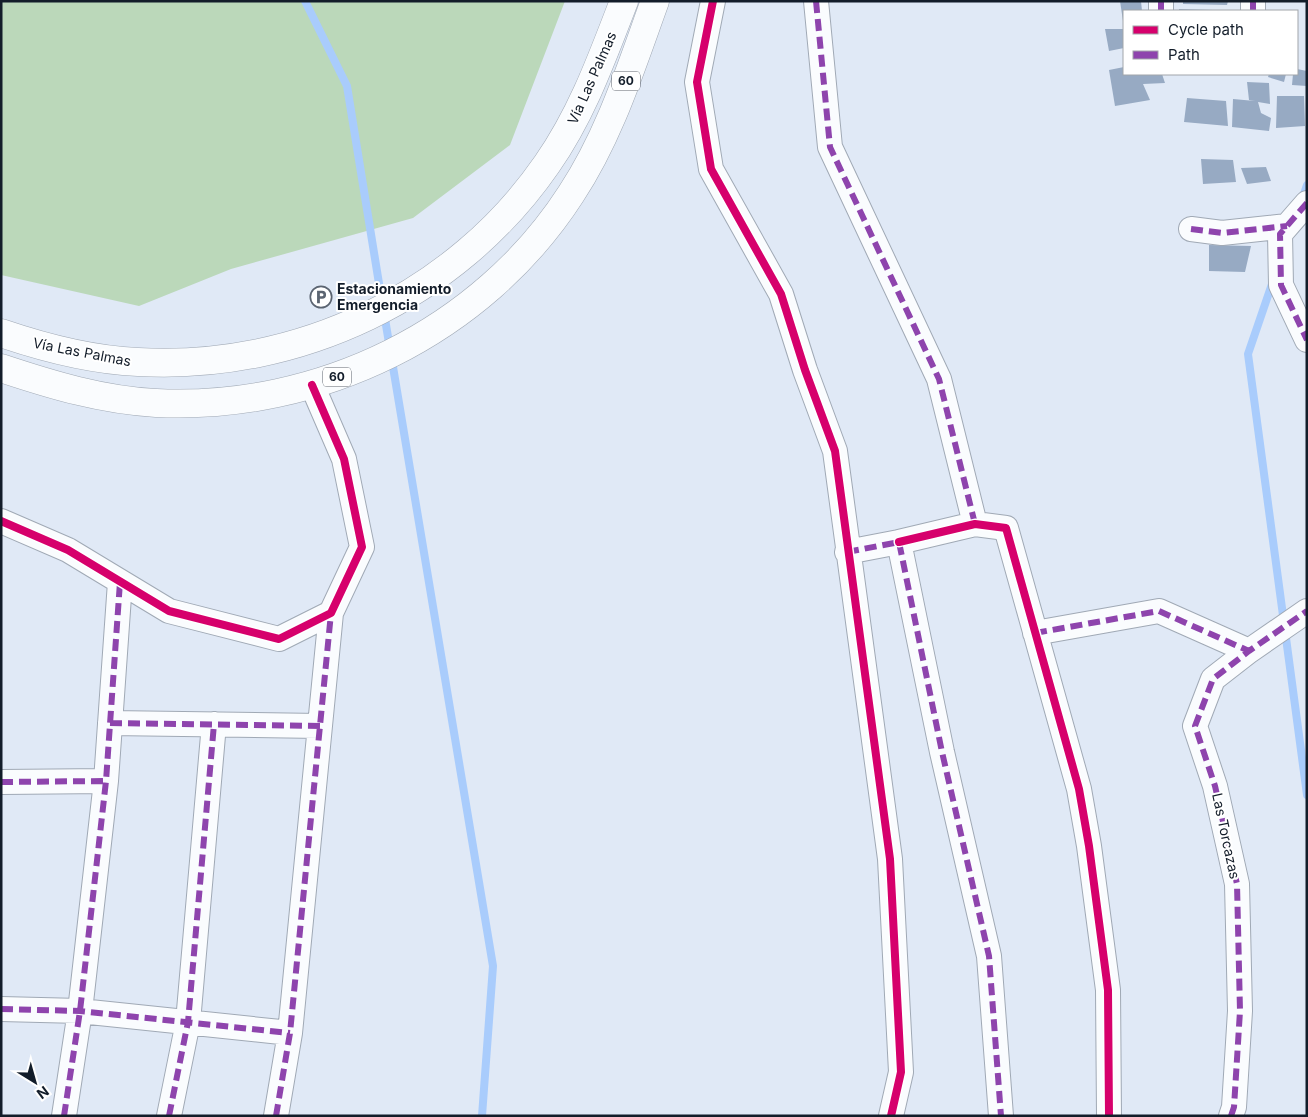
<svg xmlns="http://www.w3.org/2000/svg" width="1308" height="1117" viewBox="0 0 1308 1117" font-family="Inter,sans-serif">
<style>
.green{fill:#bbd8ba}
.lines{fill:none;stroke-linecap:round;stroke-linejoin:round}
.stream{stroke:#a9ccfc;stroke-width:8}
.building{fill:#97aac3}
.minor-casing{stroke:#a0a9b5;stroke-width:26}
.trunk-casing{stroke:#a0a9b5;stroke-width:29}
.minor{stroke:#fafcfe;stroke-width:24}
.trunk{stroke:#fafcfe;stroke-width:28}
.quiet{stroke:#8e44ad;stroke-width:6;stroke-dasharray:12 6;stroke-linecap:butt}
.cycleway-casing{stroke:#fff;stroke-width:11}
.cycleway{stroke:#d6006c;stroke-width:8}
.labels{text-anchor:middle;stroke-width:4;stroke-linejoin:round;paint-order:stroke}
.shield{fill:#fff;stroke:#5a616a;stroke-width:1}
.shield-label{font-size:12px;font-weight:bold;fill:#131d2a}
.street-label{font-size:14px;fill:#131d2a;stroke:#fff}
.poi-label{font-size:14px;font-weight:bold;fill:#131d2a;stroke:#fff;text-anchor:start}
</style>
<rect width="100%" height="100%" fill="#e0e9f6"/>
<path class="green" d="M1 1H565L510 145 413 218 231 269 139 306 1 275Z"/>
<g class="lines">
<path class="stream" d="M305 1 347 86 382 302
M1302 200 1307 185
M1273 281 1248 354 1307 795
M384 313 493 966 482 1116"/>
</g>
<path class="building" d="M1120 1H1141L1142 11H1124L1123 21Z
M1183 1H1228L1227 5 1183 4Z
M1179 9 1213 10V11H1179Z
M1105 29H1124V48L1109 51Z
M1124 67V74H1162L1165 83 1143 84 1150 100 1115 106 1109 70Z
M1297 69 1307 71V86L1292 85 1293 74H1297Z
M1269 74H1286L1284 82 1268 77Z
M1247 82 1269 83 1270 104 1258 102 1261 113 1271 118 1269 131 1232 127 1233 99 1255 101 1249 100Z
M1277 96H1304L1305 126 1276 128Z
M1187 98 1226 101 1228 126 1184 122Z
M1201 159 1233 160 1236 182 1203 184Z
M1266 167 1271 181 1247 184 1241 168Z
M1209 245 1251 246 1245 272 1209 271Z"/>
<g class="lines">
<g class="minor-casing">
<path id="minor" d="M713 1 697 82 711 169 781 294 805 370 835 451 890 859 901 1072 891 1116
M816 1 830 147 939 379 975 524
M1161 1V11
M1253 11V1
M1307 203 1280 234 1281 285 1307 340
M1191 229 1222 233 1287 226
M1 521 68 550 169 611 279 639 331 613 362 547 344 459 312 385
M899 542 975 524 1006 528 1079 789 1089 846 1108 990 1109 1116
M847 552 899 542 942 752 989 956 1001 1116
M1035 633 1159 611 1249 651
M110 723 320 726
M1 782 106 781
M1 1009 80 1011 290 1033
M64 1116 80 1011 106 781 120 582
M169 1116 188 1022 214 724
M276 1116 290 1033 331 613
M1231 1116 1234 1107 1240 1011 1237 884 1215 786 1195 726 1213 679 1249 651 1307 611"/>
</g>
<g class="trunk-casing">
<path id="trunk" d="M1 333C45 348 91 360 138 362 298 371 456 296 547 164 582 114 602 58 624 1
M1 368C52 385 102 400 156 403 319 411 482 332 571 194 610 135 631 67 655 1"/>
</g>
<use href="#minor" class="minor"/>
<use href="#trunk" class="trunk"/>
<path class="quiet" d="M816 1 830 147 939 379 975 524
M1161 1V11
M1253 11V1
M1307 203 1280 234 1281 285 1307 340
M1191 229 1222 233 1287 226
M847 552 899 542 942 752 989 956 1001 1116
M1035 633 1159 611 1249 651
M110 723 320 726
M1 782 106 781
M1 1009 80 1011 290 1033
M64 1116 80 1011 106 781 120 582
M169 1116 188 1022 214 724
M276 1116 290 1033 331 613
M1231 1116 1234 1107 1240 1011 1237 884 1215 786 1195 726 1213 679 1249 651 1307 611"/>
<g class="cycleway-casing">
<path id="cycleway" d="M713 1 697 82 711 169 781 294 805 370 835 451 890 859 901 1072 891 1116
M1 521 68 550 169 611 279 639 331 613 362 547 344 459 312 385
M899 542 975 524 1006 528 1079 789 1089 846 1108 990 1109 1116"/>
</g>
<use href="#cycleway" class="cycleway"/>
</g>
<defs>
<g id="parking-ring" transform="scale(1.125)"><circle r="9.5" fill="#fff" stroke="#5b6471" stroke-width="1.5"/><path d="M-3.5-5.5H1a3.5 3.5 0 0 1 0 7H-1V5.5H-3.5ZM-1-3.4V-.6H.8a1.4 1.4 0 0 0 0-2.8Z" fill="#5b6471"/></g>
</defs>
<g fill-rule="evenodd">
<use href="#parking-ring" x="321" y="297"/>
</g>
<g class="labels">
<g class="shield">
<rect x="612" y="71.5" width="28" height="19" rx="4"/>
<rect x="323" y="367.5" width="28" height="19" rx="4"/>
</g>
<g class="shield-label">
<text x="626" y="85">60</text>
<text x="337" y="381">60</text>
</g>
<g class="street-label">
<text transform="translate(592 78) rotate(-66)" y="5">Vía Las Palmas</text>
<text transform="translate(82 352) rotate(11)" y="5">Vía Las Palmas</text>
<text transform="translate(1226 836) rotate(78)" y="5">Las Torcazas</text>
</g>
<g class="poi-label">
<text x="337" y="294">Estacionamiento<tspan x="337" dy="16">Emergencia</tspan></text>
</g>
</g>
<rect width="1308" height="1117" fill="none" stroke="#131d2a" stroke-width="5"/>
<rect x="1123" y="10" width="175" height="65" fill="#ffffff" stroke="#a1a5aa"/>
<rect x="1133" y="26" width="25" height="8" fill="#d6006c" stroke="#a1a5aa"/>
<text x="1168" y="35" font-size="15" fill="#131d2a">Cycle path</text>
<rect x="1133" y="51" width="25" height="8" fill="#8e44ad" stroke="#a1a5aa"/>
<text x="1168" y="60" font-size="15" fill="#131d2a">Path</text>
<g transform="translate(35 1082) rotate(143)" stroke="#ffffff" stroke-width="4" paint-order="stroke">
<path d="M0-4L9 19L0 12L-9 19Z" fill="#131d2a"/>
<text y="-8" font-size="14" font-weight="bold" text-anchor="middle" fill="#131d2a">N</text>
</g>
</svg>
